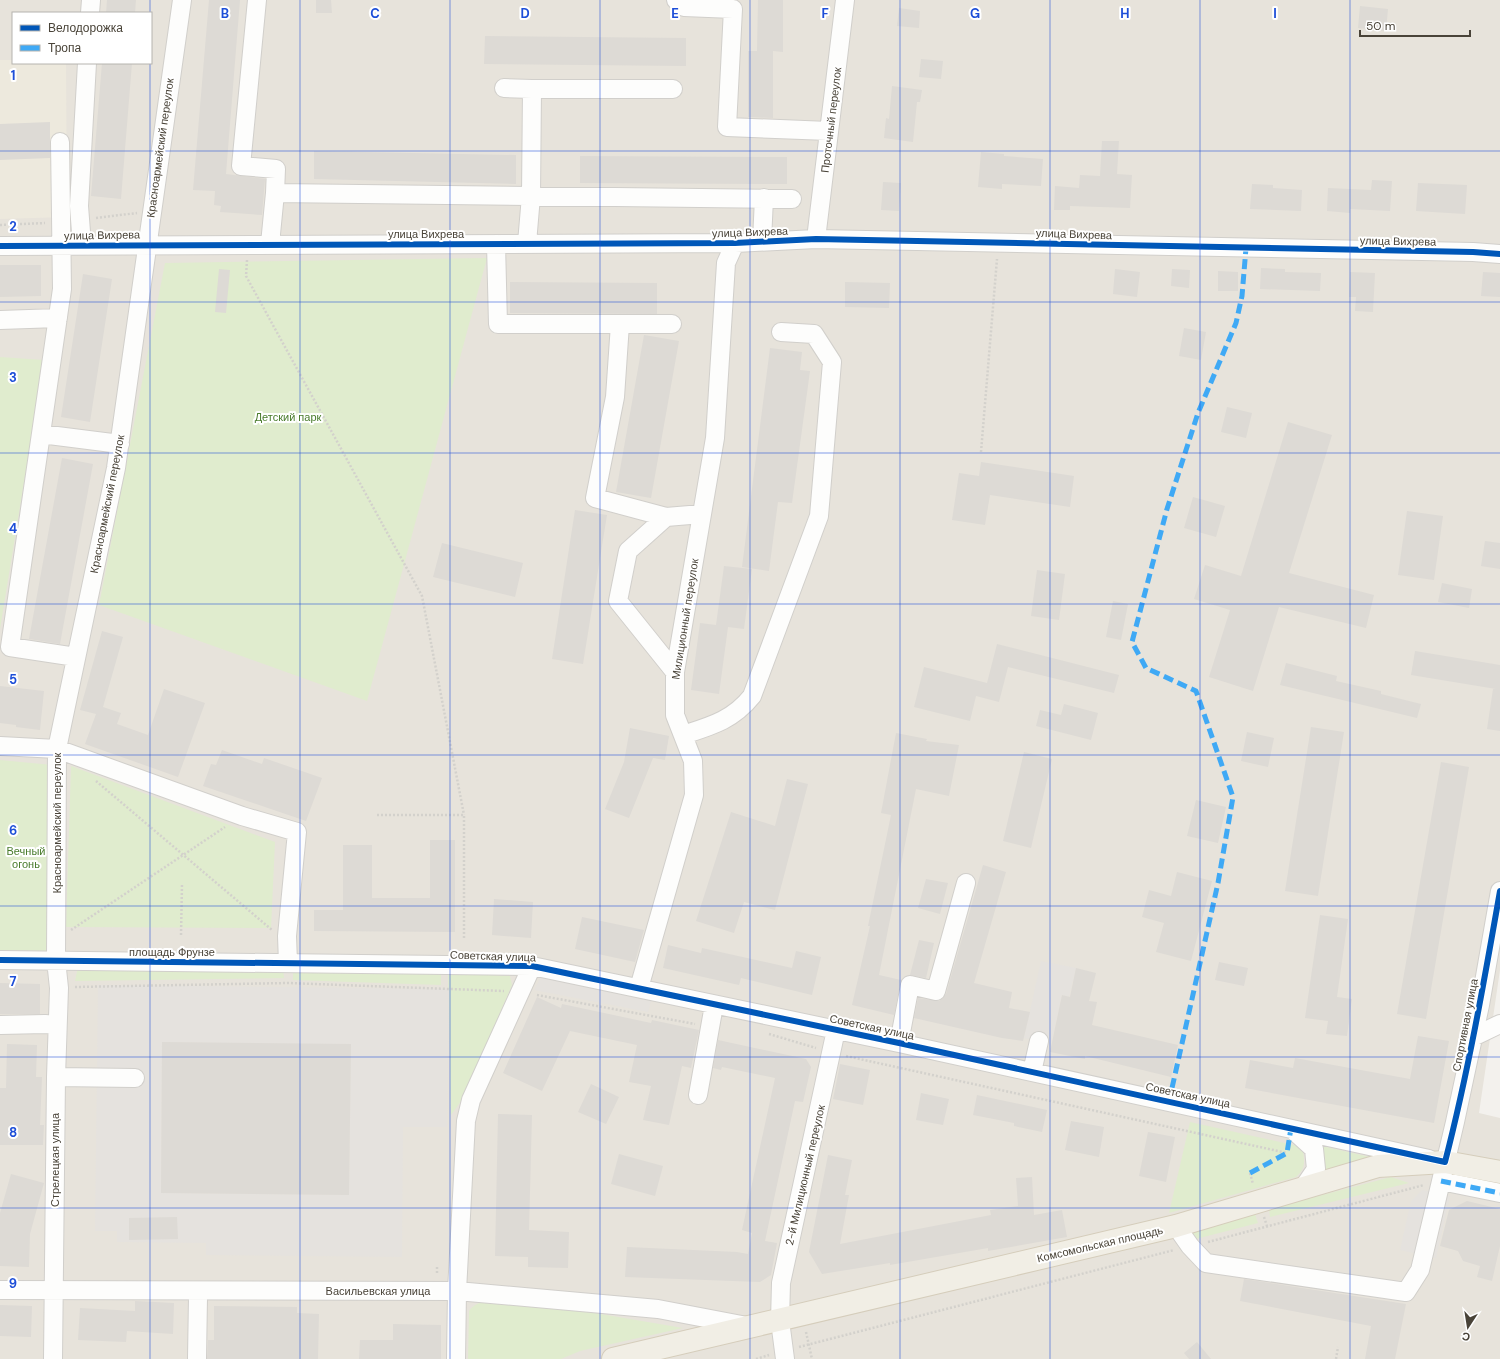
<svg xmlns="http://www.w3.org/2000/svg" width="1500" height="1359" viewBox="0 0 1500 1359" font-family="'DM Sans',sans-serif">
<style>
.residential{fill:#e7e3db;fill-rule:evenodd}
.education{fill:#ede9dd}
.green{fill:#e0ecce}
.parking{fill:#e5e2de;fill-rule:evenodd}
.building{fill:#dddad5}
.lines{fill:none;stroke-linecap:round;stroke-linejoin:round}
.minor-casing{stroke:#d1cfcb;stroke-width:20}
.major-casing{stroke:#d5cdbb;stroke-width:24}
.path{stroke:#d3d1cc;stroke-width:2.5;stroke-dasharray:2 2;stroke-linecap:butt}
.minor{stroke:#fdfdfc;stroke-width:18}
.major{stroke:#f1eee5;stroke-width:22}
.quiet{stroke:#3fa9f5;stroke-width:5;stroke-dasharray:10 5;stroke-linecap:butt}
.cycleway-casing{stroke:#fff;stroke-width:8}
.cycleway{stroke:#0057b8;stroke-width:6}
.grid{fill:none;stroke:#1d4ed8;stroke-width:1;stroke-opacity:0.55}
.labels{text-anchor:middle;stroke-width:4;stroke-linejoin:round;paint-order:stroke}
.street-label{font-size:11px;fill:#494338;stroke:#fff}
.park-label{font-size:11px;fill:#487b2b;stroke:#fff}
.grid-label{font-size:13px;text-anchor:middle;font-weight:bold;fill:#1d4ed8;stroke:#fff;stroke-width:4;stroke-linejoin:round;paint-order:stroke}
</style>
<rect width="100%" height="100%" fill="#f3f1ed"/>
<path class="residential" d="M0 0H1500V970L1479 1113 1500 1118V1359H0ZM13 13H151V63H13Z"/>
<path class="education" d="M0 60H13V63H66L67 217 0 219Z"/>
<path class="green" d="M487 258 367 701 99 605 165 263Z
M0 357 44 360 0 629Z
M0 760 52 765 54 951 0 950Z
M71 766 275 842 271 928 66 927Z
M78 967 283 968 284 978 75 981Z
M293 969 441 972V985L293 980Z
M448 973 510 976 512 985 464 1097 451 1115Z
M1190 1122 1294 1145 1303 1151C1305 1163 1305 1169 1296 1177L1169 1213Z
M1318 1145 1370 1157 1323 1171Z
M1391 1177 1409 1183 1270 1217 1269 1209Z
M1255 1214 1258 1223 1192 1240 1186 1232Z
M507 1298 683 1328 580 1351 561 1359H468L469 1311C477 1300 493 1299 507 1298Z"/>
<path class="parking" d="M1041 961 1076 968 1069 997 1062 995 1051 1044 1024 1038Z
M542 975 652 997 648 1012 534 990Z
M98 985 449 989 447 1127H403L402 1257 206 1255V1243L117 1242V1231H95ZM162 1042 351 1045 349 1195 161 1193Z
M1422 1190 1450 1196 1436 1258 1400 1250 1411 1201Z"/>
<path class="building" d="M107 0H136L135 13H106Z
M209 0H240L226 174 265 179 262 215 220 212 221 206 214 205 215 191 193 190Z
M316 0H331L332 13H316Z
M758 0H783V52L773 51V118L748 117V51H757Z
M1360 6 1388 9 1386 31 1358 28Z
M899 8 920 11 919 28 897 26Z
M485 36 686 38V66L484 64Z
M921 59 943 61 941 79 919 77Z
M102 63H132L121 199 91 196Z
M892 86 922 90 920 102H917L913 142 884 138 886 118 889 119Z
M50 122V158L0 160V124Z
M1102 141H1119L1117 174 1132 175 1130 208 1070 206V210H1054L1055 186 1079 188 1080 175 1100 176Z
M314 151 516 155V184L314 179Z
M981 152 1004 154V156L1043 159 1041 186 1002 184V189L978 187Z
M580 156 787 157V184L580 183Z
M1372 180 1392 181 1390 211 1350 209V213L1327 211 1328 188 1371 190Z
M883 182 901 183 899 211 881 210Z
M1418 183 1467 185 1465 214 1416 211Z
M1252 184 1273 185V188L1302 190 1301 211 1250 209Z
M0 265H41V296L0 297Z
M1261 268 1285 269V272L1321 273 1320 291 1260 289Z
M219 269 230 270 226 313 215 312Z
M1115 269 1140 272 1137 297 1113 294Z
M1172 269 1190 270 1189 288 1171 286Z
M1218 271 1238 272V291H1218Z
M1350 272 1375 273 1373 312 1355 311 1356 297H1349Z
M1483 272 1500 273V297L1481 296Z
M83 274 112 279 90 422 61 417Z
M510 282 657 283V314L510 313Z
M845 282 890 283 889 308 845 307Z
M1184 328 1206 332 1201 360 1179 356Z
M644 335 679 341 651 498 616 492Z
M770 348 802 352 800 370 810 371 792 503 778 502 769 571 742 567Z
M1227 407 1252 413 1246 438 1221 432Z
M1288 422 1332 435 1289 573 1374 595 1366 628 1279 607 1253 691 1209 677 1230 610 1194 599 1205 565 1241 576Z
M62 458 93 464 60 644 29 639Z
M981 462 1074 476 1070 507 990 495 985 525 952 520 959 473 979 476Z
M1193 497 1225 506 1216 537 1184 528Z
M575 510 607 515 583 664 552 659Z
M1407 511 1443 516 1434 580 1398 575Z
M1485 541 1500 543V569L1481 566Z
M442 543 523 563 515 597 433 577Z
M724 566 752 569 744 629 728 627 719 694 691 690 700 623 716 625Z
M1037 570 1065 574 1059 620 1031 616Z
M1442 583 1472 589 1469 608 1438 602Z
M1113 601 1128 604 1121 640 1106 637Z
M102 631 123 637 103 707 121 713 117 724 148 735 164 689 205 703 178 777 85 744 96 714 80 710Z
M997 644 1119 675 1114 693 1008 667 999 702 976 696 970 721 914 707 924 667 987 683Z
M1415 651 1500 665V731L1487 729 1493 689H1496L1411 675Z
M1286 663 1337 676 1336 681 1381 691V694L1421 704 1417 718 1280 685Z
M0 686 44 691 40 730 16 727V725L0 723Z
M1064 704 1098 713 1091 740 1036 726 1040 710 1061 715Z
M1311 727 1344 732 1318 896 1285 891Z
M630 728 669 736 665 760 653 758 629 818 605 809 624 762Z
M1247 732 1274 738 1268 767 1241 761Z
M896 733 927 739 926 741 959 745 949 796 916 789 879 975 901 980 894 1015 852 1005 870 926H868L891 815 881 813Z
M222 750 262 764 264 758 322 778 306 821 203 786 211 764 216 765Z
M1024 752 1052 759 1031 848 1003 841Z
M1441 762 1469 767 1426 1019 1397 1014Z
M787 779 808 784 775 910 744 902 734 933 696 921 731 812 775 826Z
M1196 800 1226 807 1218 843 1187 836Z
M430 840H455V932L314 931V910H343V845H372V898H430Z
M983 865 1006 872 974 983 1012 992 1009 1008 1030 1012 1023 1041 1002 1038 914 1018 918 998 939 1001 946 994Z
M1177 872 1212 881 1191 961 1156 952 1164 923 1142 917 1149 890 1171 896Z
M926 879 948 883 940 914 918 908Z
M494 899 533 902 531 938 492 935Z
M1320 915 1348 919 1337 997 1352 999 1347 1036 1326 1034 1328 1021 1305 1018Z
M582 917 644 930 635 962 575 949Z
M919 940 934 943 926 978 910 975Z
M668 945 701 953 702 948 792 968 796 951 821 957 812 995 741 978 739 985 663 968Z
M1219 962 1248 968 1244 986 1215 980Z
M1076 968 1096 973 1089 1001 1097 1002 1092 1025 1178 1045 1171 1077 1085 1056V1059L1050 1052 1062 995 1070 997Z
M0 983 40 984V1014H0Z
M537 997 561 1008 562 1004 651 1023 652 1020 699 1030 691 1068 682 1066 669 1125 643 1120 651 1086 629 1082 637 1045 570 1031 542 1091 503 1073Z
M1418 1036 1449 1041 1434 1123 1245 1088 1250 1060 1293 1068 1295 1058 1410 1079Z
M718 1040 806 1059 811 1067 803 1102 795 1101 765 1241 777 1243 771 1275 760 1282 625 1277 627 1247 737 1252 748 1254 752 1233 742 1230 775 1078 722 1067 721 1070 713 1068Z
M162 1042 351 1044 349 1195 161 1193Z
M7 1044 37 1045 36 1077H42L40 1125H44L43 1145H0V1088H6Z
M840 1064 870 1070 863 1105 833 1099Z
M591 1084 619 1097 606 1124 578 1112Z
M921 1093 949 1099 943 1125 916 1120Z
M977 1095 1047 1110 1042 1132 1014 1126V1123L973 1115Z
M498 1114 532 1115 529 1230 569 1232 568 1268 528 1267V1257L495 1256Z
M1071 1121 1104 1127 1099 1157 1065 1150Z
M1148 1132 1175 1137 1166 1182 1139 1176Z
M619 1154 663 1166 655 1196 611 1184Z
M828 1155 852 1160 845 1195H849L840 1244 991 1215 990 1210 1018 1206 1016 1178 1032 1177 1034 1215 1062 1210 1067 1237 988 1251V1248L890 1265V1263L822 1274 809 1252Z
M11 1174 44 1183 30 1234 29 1267 0 1266V1213Z
M1467 1201 1500 1209V1246L1492 1281 1477 1277 1480 1266 1463 1261 1458 1251 1440 1246 1449 1210Z
M177 1217 178 1239 129 1240V1218Z
M1244 1279 1406 1304 1395 1359H1365L1371 1326 1240 1301Z
M135 1301 174 1303 173 1334 127 1331 126 1342 78 1340 80 1308 135 1311Z
M0 1305 32 1306 31 1337 0 1336Z
M214 1306 297 1307V1313L319 1314 318 1359H207L208 1340H214Z
M393 1324 441 1325V1359H359L360 1340H393Z
M1197 1342 1211 1359H1189L1184 1353Z"/>
<g class="lines">
<g class="minor-casing">
<path id="minor" d="M257 0 241 166 276 169 275 193
M676 0 684 7 733 9 727 127 829 131
M90 13 91 0
M504 88 532 89
M60 142 62 289 10 647 76 657
M816 239 845 0
M762 241 764 198
M527 243 531 196 532 89H673
M270 244 275 193 792 199
M496 244 498 324H672
M82 245 79 206 87 63
M0 246 735 243 816 239 1473 252 1500 254
M0 320 58 318
M620 324 615 397 595 498 666 517
M41 434 120 444
M675 672 618 601 628 551 666 517 702 514
M683 735C711 726 733 720 752 696L819 516 832 362 814 334 781 332
M0 746 57 749 242 816 297 832 287 936 288 963
M0 960 532 966 899 1043 1429 1159
M639 988 694 795 693 761 675 715V672L715 438 726 263 735 243
M0 1025 45 1024 57 1025
M1473 1037 1500 1024
M899 1043 910 985 936 991 966 883
M1032 1072 1039 1041
M56 1077 135 1078
M698 1095 714 1005
M1292 1129 1314 1149 1316 1169 1303 1188
M1441 1181 1500 1193
M1176 1226 1190 1246 1206 1263 1406 1292 1420 1270 1455 1122 1480 1005 1500 891
M0 1290 457 1291 658 1309 747 1326
M197 1358 198 1297
M53 1359 56 1077 59 988 56 960 57 749 116 468 182 0
M456 1359 457 1291 466 1121 471 1100 532 966
M785 1359 780 1321 781 1283 836 1030"/>
</g>
<g class="major-casing">
<path id="major" d="M613 1359 1176 1226 1378 1166 1445 1162 1500 1172"/>
</g>
<path class="path" d="M96 218 137 213
M0 225 45 223
M247 260 246 276 422 596 464 815
M981 452 997 259
M96 781 272 930
M377 815H464V939
M71 930 225 827
M181 935 182 885
M75 987 288 983 504 991
M537 995 695 1024
M769 1034 816 1048
M846 1056 1287 1153
M1250 1173 1253 1184
M1264 1217 1267 1226
M1208 1242 1424 1185
M437 1267V1275
M806 1332 812 1359
M799 1347 1174 1250
M756 1359 769 1355
M1336 1359 1338 1347"/>
<use href="#minor" class="minor"/>
<use href="#major" class="major"/>
<path class="quiet" d="M1172 1088 1218 883 1233 797 1196 691 1146 668 1132 642 1167 509 1198 413 1236 323 1242 296 1246 248
M1250 1173 1287 1153 1291 1128
M1441 1181 1500 1193"/>
<g class="cycleway-casing">
<path id="cycleway" d="M0 246 735 243 816 239 1473 252 1500 254
M0 960 532 966 899 1043 1445 1162C1468 1073 1484 982 1500 891"/>
</g>
<use href="#cycleway" class="cycleway"/>
</g>
<path class="grid" d="M150 0V13M300 0V1359M450 0V1359M600 0V1359M750 0V1359M900 0V1359M1050 0V1359M1200 0V1359M1350 0V1359M150 63V1359M0 151H1500M0 302H1500M0 453H1500M0 604H1500M0 755H1500M0 906H1500M0 1057H1500M0 1208H1500"/>
<g class="labels">
<g class="street-label">
<text transform="translate(831 120) rotate(-83)" y="4">Проточный переулок</text>
<text transform="translate(160 148) rotate(-82)" y="4">Красноармейский переулок</text>
<text transform="translate(750 232) rotate(-2)" y="4">улица Вихрева</text>
<text x="426" y="238">улица Вихрева</text>
<text transform="translate(1074 234) rotate(2)" y="4">улица Вихрева</text>
<text transform="translate(102 235) rotate(-1)" y="4">улица Вихрева</text>
<text transform="translate(1398 241) rotate(1)" y="4">улица Вихрева</text>
<text transform="translate(107 504) rotate(-79)" y="4">Красноармейский переулок</text>
<text transform="translate(685 619) rotate(-81)" y="4">Милиционный переулок</text>
<text transform="translate(57 823) rotate(-90)" y="4">Красноармейский переулок</text>
<text x="172" y="956">площадь Фрунзе</text>
<text transform="translate(493 956) rotate(2)" y="4">Советская улица</text>
<text transform="translate(1465 1025) rotate(-79)" y="4">Спортивная улица</text>
<text transform="translate(872 1027) rotate(12)" y="4">Советская улица</text>
<text transform="translate(1188 1095) rotate(12)" y="4">Советская улица</text>
<text transform="translate(55 1160) rotate(-90)" y="4">Стрелецкая улица</text>
<text transform="translate(805 1175) rotate(-77)" y="4">2-й Милиционный переулок</text>
<text transform="translate(1100 1244) rotate(-13)" y="4">Комсомольская площадь</text>
<text x="378" y="1295">Васильевская улица</text>
</g>
<g class="park-label">
<text x="288" y="421">Детский парк</text>
<text x="26" y="855">Вечный<tspan x="26" dy="13">огонь</tspan></text>
</g>
</g>
<g class="grid-label">
<text x="225" y="18">B</text>
<text x="375" y="18">C</text>
<text x="525" y="18">D</text>
<text x="675" y="18">E</text>
<text x="825" y="18">F</text>
<text x="975" y="18">G</text>
<text x="1125" y="18">H</text>
<text x="1275" y="18">I</text>
<text x="13" y="80">1</text>
<text x="13" y="231">2</text>
<text x="13" y="382">3</text>
<text x="13" y="533">4</text>
<text x="13" y="684">5</text>
<text x="13" y="835">6</text>
<text x="13" y="986">7</text>
<text x="13" y="1137">8</text>
<text x="13" y="1288">9</text>
</g>
<rect x="12" y="12" width="140" height="52" fill="#ffffff" stroke="#b6b4af"/>
<rect x="20" y="25" width="20" height="6" fill="#0057b8" stroke="#b6b4af"/>
<text x="48" y="32" font-size="12" fill="#494338">Велодорожка</text>
<rect x="20" y="45" width="20" height="6" fill="#3fa9f5" stroke="#b6b4af"/>
<text x="48" y="52" font-size="12" fill="#494338">Тропа</text>
<g transform="translate(1468 1327) rotate(192)" stroke="#ffffff" stroke-width="3" paint-order="stroke">
<path d="M0-3L7 15L0 10L-7 15Z" fill="#494338"/>
<text y="-6" font-size="11" font-weight="bold" text-anchor="middle" fill="#494338">С</text>
</g>
<path d="M1360 30v6h110v-6" fill="none" stroke="#494338" stroke-width="2"/>
<text x="1366" y="30" font-size="12" fill="#494338" stroke="#ffffff" stroke-width="3" paint-order="stroke">50 m</text>
</svg>
